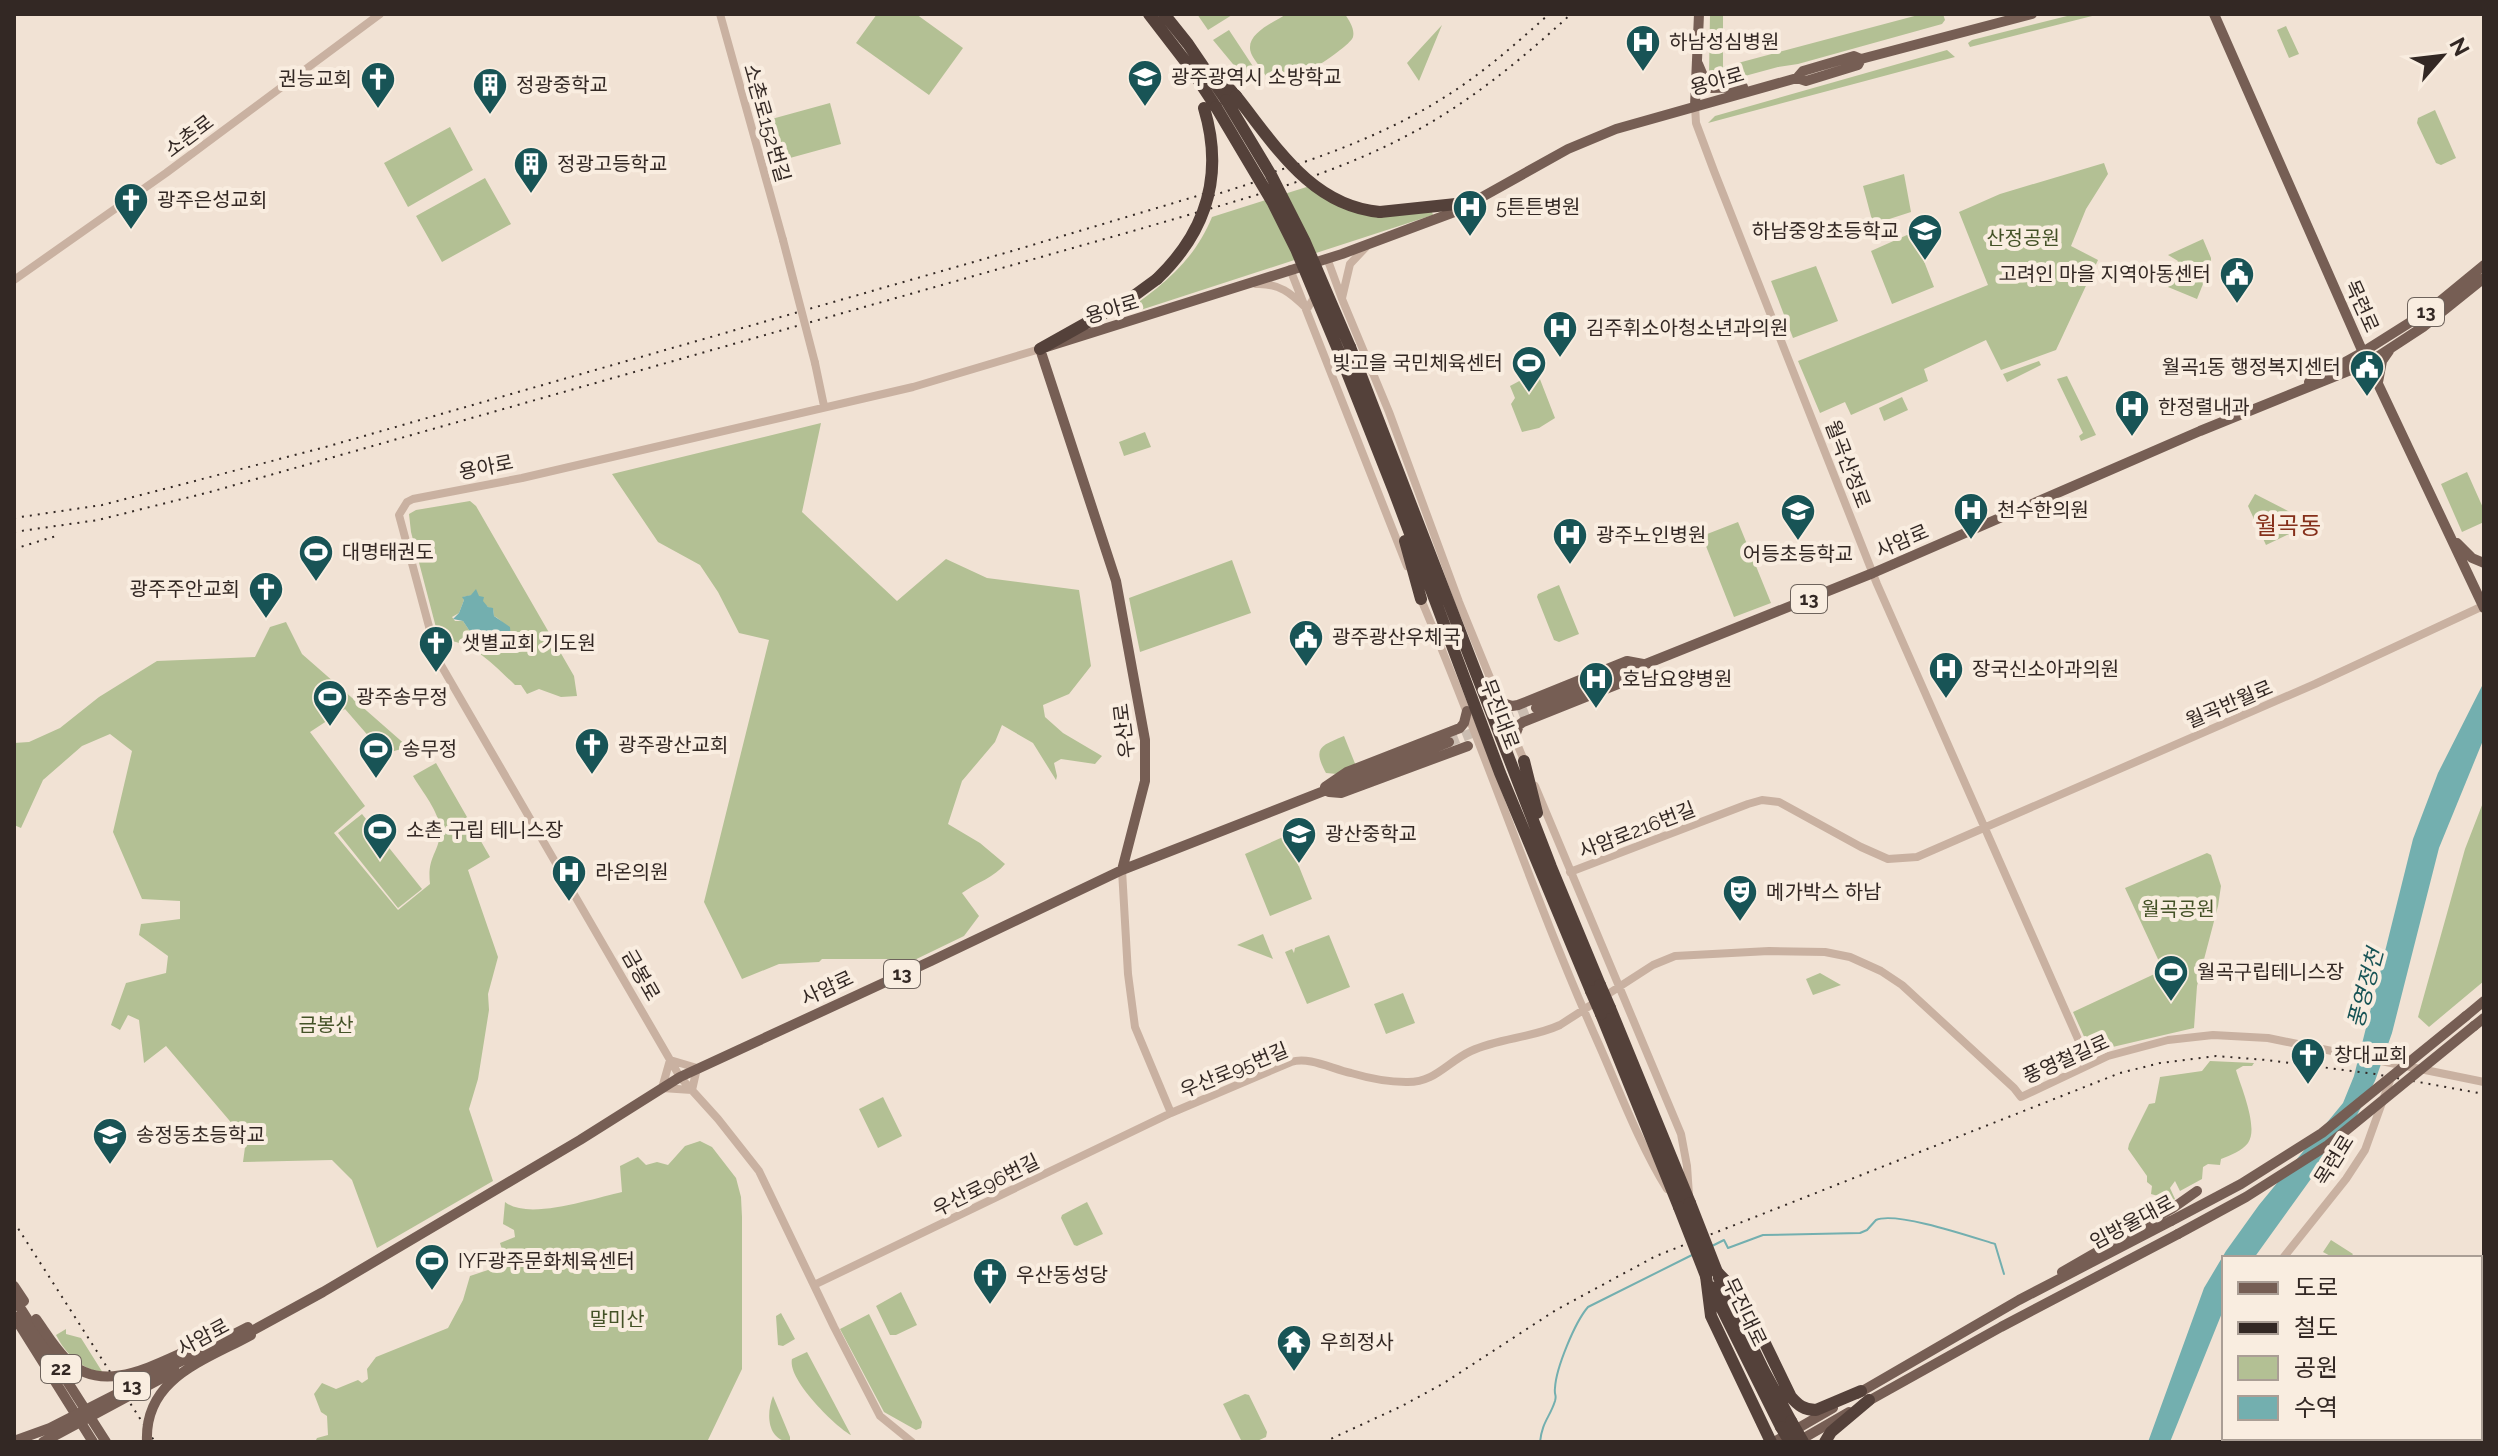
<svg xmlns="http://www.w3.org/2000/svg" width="2498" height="1456" viewBox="0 0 2498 1456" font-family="Raleway,'Noto Sans KR',sans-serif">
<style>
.green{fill:#b3c094;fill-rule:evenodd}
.water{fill:#73afaf}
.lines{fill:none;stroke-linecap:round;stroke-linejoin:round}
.stream{stroke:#73afaf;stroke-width:2}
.major-tunnel{stroke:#cbbdb1;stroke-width:10;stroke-dasharray:10 5;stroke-linecap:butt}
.minor{stroke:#c9b1a1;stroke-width:8}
.major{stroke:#765e54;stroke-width:10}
.highway{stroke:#54413a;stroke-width:12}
.rail{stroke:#332824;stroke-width:2;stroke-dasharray:2 6;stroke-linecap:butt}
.minor-bridge{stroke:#c9b1a1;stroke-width:8}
.major-bridge{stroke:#765e54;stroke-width:10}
.highway-bridge{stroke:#54413a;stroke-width:12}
.labels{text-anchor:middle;stroke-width:8;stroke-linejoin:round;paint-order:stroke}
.shield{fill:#f9ede0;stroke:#6e635c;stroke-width:2}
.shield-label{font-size:18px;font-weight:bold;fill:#332824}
.poi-label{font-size:20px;fill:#332824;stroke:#f9ede0;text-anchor:start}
.street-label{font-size:20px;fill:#332824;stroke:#f9ede0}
.park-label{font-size:20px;fill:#445227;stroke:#f9ede0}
.water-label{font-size:22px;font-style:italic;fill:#185456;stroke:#f9ede0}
.quarter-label{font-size:24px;fill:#852f1a;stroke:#f9ede0}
</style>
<rect width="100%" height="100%" fill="#f1e2d4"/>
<path class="green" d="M877 14H916L963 48 929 95 856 43Z
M1197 14H1232V15L1208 30Z
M1287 14H1345C1349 21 1355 28 1353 37 1350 47 1291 85 1280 84 1270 84 1266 76 1261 69 1258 64 1253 58 1251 53 1244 34 1274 22 1287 14Z
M1710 14H1723V67L1922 14H1943L1945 20 1942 24 1798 64 1778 67 1719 83 1709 74Z
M2075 14H2100L1970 47 1968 43 1972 40Z
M1442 25 1419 81 1407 63Z
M2286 26 2299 54 2289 58 2277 30Z
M1229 30 1264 83 1247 81 1213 40Z
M1947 50 1955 57 1708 123 1715 116Z
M830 103 841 144 779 161 768 120Z
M2435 110 2456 158 2441 165 2436 163 2417 123 2418 118Z
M450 127 473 170 408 207 384 163Z
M2104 163 2108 174 2086 209 2071 246 2098 260 2056 350 2001 370 1986 340 1924 369 1928 381 1851 415 1845 402 1820 413 1798 361 1988 285 1959 212 2000 194Z
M1904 174 1911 212 1877 223 1872 220 1863 186Z
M485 178 511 224 442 262 416 216Z
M1313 185 1390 216 1432 212 1433 215 1116 318C1157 290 1193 264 1212 217Z
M1907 235 1915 238 1934 287 1892 304 1871 251Z
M2203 239 2211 258V264L2197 299 2168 287 2178 261 2168 255Z
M1816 266 1838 321 1793 338 1771 281Z
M2039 361 2041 365 2007 382 2003 374Z
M1528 364 1536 369 1555 418 1539 428 1522 432 1511 404 1515 398 1510 386 1525 378 1521 379 1518 376Z
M2067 376 2096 435 2081 441 2079 436 2083 433 2057 379Z
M1902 397 1908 410 1884 421 1879 408Z
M821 423 802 512 897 601 946 559 987 578 1079 590 1091 666 1069 694 1043 705 1045 717 1063 733 1102 756 1095 764 1061 759 1054 763 1057 776 1056 780 1033 743 1002 725 995 742 962 781 948 824 980 843 1005 864C995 877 976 883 962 893L979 916 964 936 902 966 898 959H822L819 962 779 964 742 979 704 902 769 640 739 633 718 592 700 565 658 542 612 474Z
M1145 432 1151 447 1124 456 1119 442Z
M2467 472 2484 510V522L2462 532 2441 484Z
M2255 494 2296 515 2304 527 2266 545 2248 506Z
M470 501 476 506 574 676 577 696 561 697 539 689 527 694 521 685H515C492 663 472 641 439 639L411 532 409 514 416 510ZM472 595C480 599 485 607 493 609L494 616C504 621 509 631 511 642H501L497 638 469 630 463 621H455L452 617 459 613 464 600 463 597Z
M1738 522 1771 603 1734 617 1702 536Z
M1232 560 1251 613 1140 652 1129 598Z
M1559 585 1579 634 1559 642 1554 640 1537 597 1538 594Z
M286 622 302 654 408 747 384 754 345 709 310 732 365 806 334 833 398 910 430 884C427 857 438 854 440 834 442 814 422 792 413 776L436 763 490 857 468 870 498 957 488 994 489 1010 478 1079 469 1109 493 1181 377 1248 352 1180 332 1160 243 1162 246 1140 166 1046 144 1063 139 1020 128 1015 120 1030 111 1025 126 983 166 973 168 956 139 935 141 924 180 919V901L142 899 113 832 132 751 110 734 82 746 43 780 21 828 14 825V743L29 742 60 728 99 697 157 661 255 657 270 627Z
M1344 736 1356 766 1337 774 1326 773C1312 747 1321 746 1344 736Z
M2484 800V981L2429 1027 2418 1017 2465 849Z
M362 814 422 889 398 908 338 833Z
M1284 829 1312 899 1270 916 1245 854 1283 837 1281 830Z
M2207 853 2211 855 2221 886 2218 906 2197 986 2194 1028 2091 1052 2073 1012 2163 970 2125 888Z
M1263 934 1273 959 1237 945Z
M1329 935 1350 987 1307 1004 1285 952 1292 949 1294 953 1295 948Z
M1820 973 1841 985 1813 995 1806 979Z
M1403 993 1415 1023 1386 1034 1374 1004Z
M2210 1061 2254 1063 2252 1066H2243L2236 1070C2241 1087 2259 1128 2248 1143 2242 1151 2231 1155 2221 1159L2220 1165 2208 1164 2203 1167 2202 1179 2180 1191 2175 1181 2170 1188 2175 1199 2164 1208 2159 1206 2158 1196 2151 1194 2152 1186 2147 1182V1176L2128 1149 2129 1144 2149 1104 2155 1103 2160 1077 2202 1071Z
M883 1097 902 1136 878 1148 859 1109Z
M700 1141 712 1147 736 1178 741 1197 742 1217V1369L707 1442H315L317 1438 328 1435 327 1416 321 1412 314 1394 322 1383 336 1389 358 1380 362 1383 368 1379 367 1369 376 1357 448 1328 463 1300 470 1276 503 1265 505 1259 500 1243 515 1237 514 1230 503 1224 505 1202C528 1221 594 1198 622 1192L620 1166 638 1157 646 1165 657 1162 668 1165 685 1146Z
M1087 1202 1103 1234 1077 1246 1074 1245 1061 1218 1062 1215Z
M2331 1240 2353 1254 2350 1258H2334L2323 1252Z
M901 1292 917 1325 896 1335H890L876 1306Z
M781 1313 795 1339 783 1346 778 1345 776 1316Z
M869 1314 922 1422 921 1428 916 1430 884 1412 840 1329Z
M66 1329V1334L81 1338 103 1373C81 1368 67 1356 56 1335Z
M807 1352 851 1435C835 1426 787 1379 792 1359Z
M1245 1394 1249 1395 1267 1432 1266 1437 1255 1442H1242L1223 1404Z
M773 1396 790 1437V1442C767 1440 766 1414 773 1396Z"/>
<path class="water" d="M476 589 479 596 484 597 483 601 488 607 493 608 494 616 510 627 511 642 506 644 492 637 485 640 481 633 469 630 463 621 453 619 459 613 464 600 462 597 471 595Z
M2484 682V738L2439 848 2392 1033 2375 1081 2357 1115 2254 1258H2224V1308L2170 1442H2148L2204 1288 2226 1251 2259 1205 2343 1103 2354 1076 2413 839 2438 773Z"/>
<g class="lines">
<path class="stream" d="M1712 1246 1724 1240 1728 1248 1763 1235 1860 1233 1867 1230 1876 1220C1896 1211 1972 1237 1995 1244L2004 1274
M1540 1442C1542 1422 1550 1417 1555 1401 1557 1394 1554 1396 1555 1388 1556 1368 1575 1322 1588 1307L1692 1255"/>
<path class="major-tunnel" d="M1449 742 1536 708"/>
<path class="minor" d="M720 14 783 240
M1695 106 1696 123 1714 171 1877 584 2089 1064
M1327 258 1342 299 1389 412 1459 602 1525 763
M1290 269 1407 566
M14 280 166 173 380 14
M1256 284C1279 283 1291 293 1307 309L1317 293
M1342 298 1350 264 1366 247
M815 363 824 406
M1420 597C1484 746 1534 900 1600 1047 1621 1095 1640 1145 1667 1189
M1535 786 1681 1134 1687 1166 1689 1195
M1122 870 1128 974 1135 1027 1171 1113
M1570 872 1748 804 1762 800 1779 802 1861 847 1888 859 1917 857 2315 684 2483 606
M670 1060 697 1068 692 1090 662 1088Z
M2283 1258 2346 1179 2365 1150 2392 1075
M814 1285 1171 1113 1291 1062C1309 1056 1332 1069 1351 1073 1368 1078 1388 1082 1406 1082 1435 1083 1447 1062 1471 1051 1499 1038 1532 1038 1560 1025L1653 965 1675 956 1769 951 1825 952 1850 957 1881 971 1902 985 2014 1088 2021 1097 2108 1056 2168 1040 2213 1035 2268 1038 2484 1082
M2249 1438 2254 1442
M912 1442 880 1416 834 1327 759 1171 718 1119 680 1077 438 660 399 515 407 502 413 499 522 478 913 387 1040 349"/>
<path class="major" d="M2214 14 2361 348 2484 608
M1698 64 1707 85 1711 88 1743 87
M1797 78 1806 81 1858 65 1861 59
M1695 106 1699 14
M2309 382 2363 352 2428 311 2484 265
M2378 382 2382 361 2389 351
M2457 543 2472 558 2484 563
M1500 702 1512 706 1518 705 1627 661 1643 664
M1536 708 1873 573 2200 431 2368 363 2423 327 2484 278
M1515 736 1519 725 1523 722 1633 678 1644 666
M1325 787 1347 772 1460 728 1464 723 1467 711
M1329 792 1341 793 1468 746
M1122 870 1145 781V740L1116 581 1040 349 1342 254 1457 211 1568 149 1616 129 1797 78 1803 71 1854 56 1861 59 2032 14
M2466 1016 2484 1001
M2474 1026 2484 1018
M2062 1272 2173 1208 2197 1191
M14 1286 24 1301
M14 1298 106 1442
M14 1316 93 1442
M250 1332 323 1292 580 1140 680 1077 931 961 1122 870 1449 742
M1857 1394 2019 1300 2171 1221
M1863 1404 2001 1327 2178 1234
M1774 1442 1833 1408
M1797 1442 1849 1412"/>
<path class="highway" d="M1149 14 1189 66 1216 107
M1164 14 1188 44 1226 100
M1215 73 1236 96
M1380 212 1475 202
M1350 347 1551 867 1600 985
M1040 349 1131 298 1157 279
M1339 352 1394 491 1500 773 1591 991
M1405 541 1421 599
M1524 761 1537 813
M1610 1008 1690 1203
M1601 1014 1679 1207
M1717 1272 1744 1300 1791 1397C1798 1405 1804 1410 1816 1410L1861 1391
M1706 1276 1711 1316 1771 1442
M1719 1278 1763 1369 1791 1421
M1711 1287 1781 1427
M1825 1442 1831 1432 1869 1400"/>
<path class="rail" d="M1267 174C1329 155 1392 131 1448 95 1484 72 1517 43 1549 14
M1205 198 1277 175
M14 518 102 505 322 448 1012 251 1214 191
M14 532 98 520 210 492 1140 229C1231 202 1326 179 1410 134 1469 103 1522 59 1571 14
M14 549 56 536
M14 1222 155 1442
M1324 1442 1402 1406 1444 1383 1556 1310 1656 1256 2120 1073 2160 1063 2216 1056 2267 1060 2375 1074 2484 1094"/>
<path class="minor-bridge" d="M783 240 815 363"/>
<path class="major-bridge" d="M2171 1221 2241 1184 2322 1133 2466 1016
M2178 1234 2246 1197 2328 1145 2474 1026
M36 1319C46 1333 54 1347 66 1359 103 1398 158 1362 198 1346
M14 1441 50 1428 248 1327
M43 1442 175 1371
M147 1442C144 1378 204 1361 251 1335"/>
<path class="highway-bridge" d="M1236 96C1275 145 1311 206 1380 212
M1226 100 1271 175 1305 242 1350 347
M1216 107 1273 203 1296 249 1339 352
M1157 279C1207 231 1224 174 1204 108
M1600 985 1610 1008
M1591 991 1601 1014
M1690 1203 1717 1272
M1679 1207 1706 1276
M1791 1421 1803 1442
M1781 1427 1790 1442"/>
</g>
<defs>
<g id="hospital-pin" transform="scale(1.8)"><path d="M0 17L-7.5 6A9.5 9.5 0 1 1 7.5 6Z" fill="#185456" stroke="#f9ede0"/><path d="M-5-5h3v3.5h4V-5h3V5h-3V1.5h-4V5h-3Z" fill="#fff"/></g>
<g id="school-pin" transform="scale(1.8)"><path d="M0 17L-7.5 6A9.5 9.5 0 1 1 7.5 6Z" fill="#185456" stroke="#f9ede0"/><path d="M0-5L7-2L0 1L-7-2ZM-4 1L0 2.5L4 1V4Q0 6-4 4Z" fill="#fff"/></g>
<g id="church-pin" transform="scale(1.8)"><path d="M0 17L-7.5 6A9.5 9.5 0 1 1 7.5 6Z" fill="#185456" stroke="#f9ede0"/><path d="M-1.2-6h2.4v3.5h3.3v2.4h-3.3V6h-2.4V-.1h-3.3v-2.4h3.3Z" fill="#fff"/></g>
<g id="building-pin" transform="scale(1.8)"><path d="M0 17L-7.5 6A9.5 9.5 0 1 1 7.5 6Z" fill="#185456" stroke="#f9ede0"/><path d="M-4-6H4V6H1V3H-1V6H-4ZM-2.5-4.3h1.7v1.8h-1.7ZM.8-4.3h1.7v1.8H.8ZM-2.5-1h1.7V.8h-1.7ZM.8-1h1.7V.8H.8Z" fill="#fff"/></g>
<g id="civic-pin" transform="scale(1.8)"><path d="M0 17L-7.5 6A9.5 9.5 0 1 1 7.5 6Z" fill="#185456" stroke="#f9ede0"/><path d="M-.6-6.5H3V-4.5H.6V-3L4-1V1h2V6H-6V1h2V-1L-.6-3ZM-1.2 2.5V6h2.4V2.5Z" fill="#fff"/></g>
<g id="stadium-pin" transform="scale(1.8)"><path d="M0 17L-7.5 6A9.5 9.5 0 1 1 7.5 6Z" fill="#185456" stroke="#f9ede0"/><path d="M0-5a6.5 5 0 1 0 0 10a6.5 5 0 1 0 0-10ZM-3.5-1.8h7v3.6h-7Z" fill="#fff"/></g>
<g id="theatre-pin" transform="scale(1.8)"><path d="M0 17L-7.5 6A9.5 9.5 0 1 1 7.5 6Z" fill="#185456" stroke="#f9ede0"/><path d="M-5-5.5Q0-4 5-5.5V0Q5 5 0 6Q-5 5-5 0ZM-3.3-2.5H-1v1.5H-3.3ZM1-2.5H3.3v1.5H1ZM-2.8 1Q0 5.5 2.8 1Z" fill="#fff"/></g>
<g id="temple-pin" transform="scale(1.8)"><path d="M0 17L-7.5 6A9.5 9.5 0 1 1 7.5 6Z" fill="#185456" stroke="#f9ede0"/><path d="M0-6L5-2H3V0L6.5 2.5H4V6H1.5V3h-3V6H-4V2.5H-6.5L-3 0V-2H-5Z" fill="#fff"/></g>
</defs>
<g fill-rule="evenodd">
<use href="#hospital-pin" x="1643" y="42"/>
<use href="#school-pin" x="1145" y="77"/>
<use href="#church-pin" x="378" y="79"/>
<use href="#building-pin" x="490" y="85"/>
<use href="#building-pin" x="531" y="164"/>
<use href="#church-pin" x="131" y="200"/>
<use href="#hospital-pin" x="1470" y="207"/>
<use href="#school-pin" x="1925" y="231"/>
<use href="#civic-pin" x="2237" y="274"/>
<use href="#hospital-pin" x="1560" y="328"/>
<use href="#stadium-pin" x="1529" y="363"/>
<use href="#civic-pin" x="2367" y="367"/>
<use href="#hospital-pin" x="2132" y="407"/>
<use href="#hospital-pin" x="1971" y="510"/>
<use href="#school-pin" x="1798" y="511"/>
<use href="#hospital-pin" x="1570" y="535"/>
<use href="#stadium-pin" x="316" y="552"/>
<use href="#church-pin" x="266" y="589"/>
<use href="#civic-pin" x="1306" y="637"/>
<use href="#church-pin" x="436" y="643"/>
<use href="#hospital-pin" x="1946" y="669"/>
<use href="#hospital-pin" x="1596" y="679"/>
<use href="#stadium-pin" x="330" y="697"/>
<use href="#church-pin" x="592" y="745"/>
<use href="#stadium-pin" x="376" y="749"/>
<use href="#stadium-pin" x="380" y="830"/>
<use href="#school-pin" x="1299" y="834"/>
<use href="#hospital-pin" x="569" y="872"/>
<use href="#theatre-pin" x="1740" y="892"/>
<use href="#stadium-pin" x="2171" y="972"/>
<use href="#church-pin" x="2308" y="1055"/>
<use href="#school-pin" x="110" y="1135"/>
<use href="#stadium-pin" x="432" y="1261"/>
<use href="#church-pin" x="990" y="1275"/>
<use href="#temple-pin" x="1294" y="1342"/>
</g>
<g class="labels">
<g class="shield">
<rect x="2408" y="298" width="36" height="28" rx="6"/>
<rect x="1791" y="585" width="36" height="28" rx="6"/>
<rect x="884" y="960" width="36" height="28" rx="6"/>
<rect x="41" y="1355" width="40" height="28" rx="6"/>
<rect x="114" y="1372" width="36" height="28" rx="6"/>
</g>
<g class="shield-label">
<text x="2426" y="318">13</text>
<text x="1809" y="605">13</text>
<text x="902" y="980">13</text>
<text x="61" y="1375">22</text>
<text x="132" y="1392">13</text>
</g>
<g class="poi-label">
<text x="1669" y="49">하남성심병원</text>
<text x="1171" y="84">광주광역시 소방학교</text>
<text x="352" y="86" text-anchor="end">권능교회</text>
<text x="516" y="92">정광중학교</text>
<text x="557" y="171">정광고등학교</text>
<text x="157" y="207">광주은성교회</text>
<text x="1496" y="214">5튼튼병원</text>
<text x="1899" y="238" text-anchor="end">하남중앙초등학교</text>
<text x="2211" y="281" text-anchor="end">고려인 마을 지역아동센터</text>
<text x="1586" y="335">김주휘소아청소년과의원</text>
<text x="1503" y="370" text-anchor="end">빛고을 국민체육센터</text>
<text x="2341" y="374" text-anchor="end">월곡1동 행정복지센터</text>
<text x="2158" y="414">한정렬내과</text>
<text x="1997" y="517">천수한의원</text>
<text x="1596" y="542">광주노인병원</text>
<text x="342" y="559">대명태권도</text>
<text x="1798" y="561" text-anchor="middle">어등초등학교</text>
<text x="240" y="596" text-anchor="end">광주주안교회</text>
<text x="1332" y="644">광주광산우체국</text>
<text x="462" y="650">샛별교회 기도원</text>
<text x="1972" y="676">장국신소아과의원</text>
<text x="1622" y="686">호남요양병원</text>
<text x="356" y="704">광주송무정</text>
<text x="618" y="752">광주광산교회</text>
<text x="402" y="756">송무정</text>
<text x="406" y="837">소촌 구립 테니스장</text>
<text x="1325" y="841">광산중학교</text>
<text x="595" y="879">라온의원</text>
<text x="1766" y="899">메가박스 하남</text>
<text x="2197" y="979">월곡구립테니스장</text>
<text x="2334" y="1062">창대교회</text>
<text x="136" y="1142">송정동초등학교</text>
<text x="458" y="1268">IYF광주문화체육센터</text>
<text x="1016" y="1282">우산동성당</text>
<text x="1320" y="1349">우희정사</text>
</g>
<g class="street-label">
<text transform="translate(1717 81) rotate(-16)" y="7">용아로</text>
<text transform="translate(767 123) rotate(74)" y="7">소촌로152번길</text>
<text transform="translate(189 136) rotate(-37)" y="7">소촌로</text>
<text transform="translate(2362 306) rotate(66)" y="7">목련로</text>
<text transform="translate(1112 309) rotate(-17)" y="7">용아로</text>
<text transform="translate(1848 464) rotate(69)" y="7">월곡산정로</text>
<text transform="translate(486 467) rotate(-11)" y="7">용아로</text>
<text transform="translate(1902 541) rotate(-23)" y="7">사암로</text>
<text transform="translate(2229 704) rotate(-23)" y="7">월곡반월로</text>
<text transform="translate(1500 714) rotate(69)" y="7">무진대로</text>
<text transform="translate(1124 731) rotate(-97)" y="7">우산로</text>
<text transform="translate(1637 830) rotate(-21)" y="7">사암로216번길</text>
<text transform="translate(641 975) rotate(60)" y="7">금봉로</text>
<text transform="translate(827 988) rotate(-25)" y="7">사암로</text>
<text transform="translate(2066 1059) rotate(-24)" y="7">풍영철길로</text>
<text transform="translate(1234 1070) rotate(-22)" y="7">우산로95번길</text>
<text transform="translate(2334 1160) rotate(-58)" y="7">목련로</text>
<text transform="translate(986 1185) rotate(-26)" y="7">우산로96번길</text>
<text transform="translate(2132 1222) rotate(-28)" y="7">임방울대로</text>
<text transform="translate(1745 1312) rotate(64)" y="7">무진대로</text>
<text transform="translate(203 1337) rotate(-28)" y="7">사암로</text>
</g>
<g class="park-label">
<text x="2023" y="245">산정공원</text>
<text x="2178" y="916">월곡공원</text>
<text x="326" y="1032">금봉산</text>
<text x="617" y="1326">말미산</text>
</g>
<g class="water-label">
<text transform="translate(2365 988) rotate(-75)" y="8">풍영정천</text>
</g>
<g class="quarter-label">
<text x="2288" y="534">월곡동</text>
</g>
</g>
<rect width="2498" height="1456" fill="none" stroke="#332824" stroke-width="32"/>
<rect x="2222" y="1256" width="260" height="184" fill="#f9ede0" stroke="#aa9e95" stroke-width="2"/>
<rect x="2238" y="1282" width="40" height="12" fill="#765e54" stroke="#aa9e95" stroke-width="2"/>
<text x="2294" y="1296" font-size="24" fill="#332824">도로</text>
<rect x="2238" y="1322" width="40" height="12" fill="#332824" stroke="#aa9e95" stroke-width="2"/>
<text x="2294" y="1336" font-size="24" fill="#332824">철도</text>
<rect x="2238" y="1356" width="40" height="24" fill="#b3c094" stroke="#aa9e95" stroke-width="2"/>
<text x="2294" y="1376" font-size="24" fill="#332824">공원</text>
<rect x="2238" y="1396" width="40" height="24" fill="#73afaf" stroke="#aa9e95" stroke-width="2"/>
<text x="2294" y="1416" font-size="24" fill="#332824">수역</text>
<g transform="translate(2442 56) rotate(62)" stroke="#f9ede0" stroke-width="6" paint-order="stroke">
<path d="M0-6L14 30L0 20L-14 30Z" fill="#332824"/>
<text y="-12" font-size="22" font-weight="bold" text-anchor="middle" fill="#332824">N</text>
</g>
</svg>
